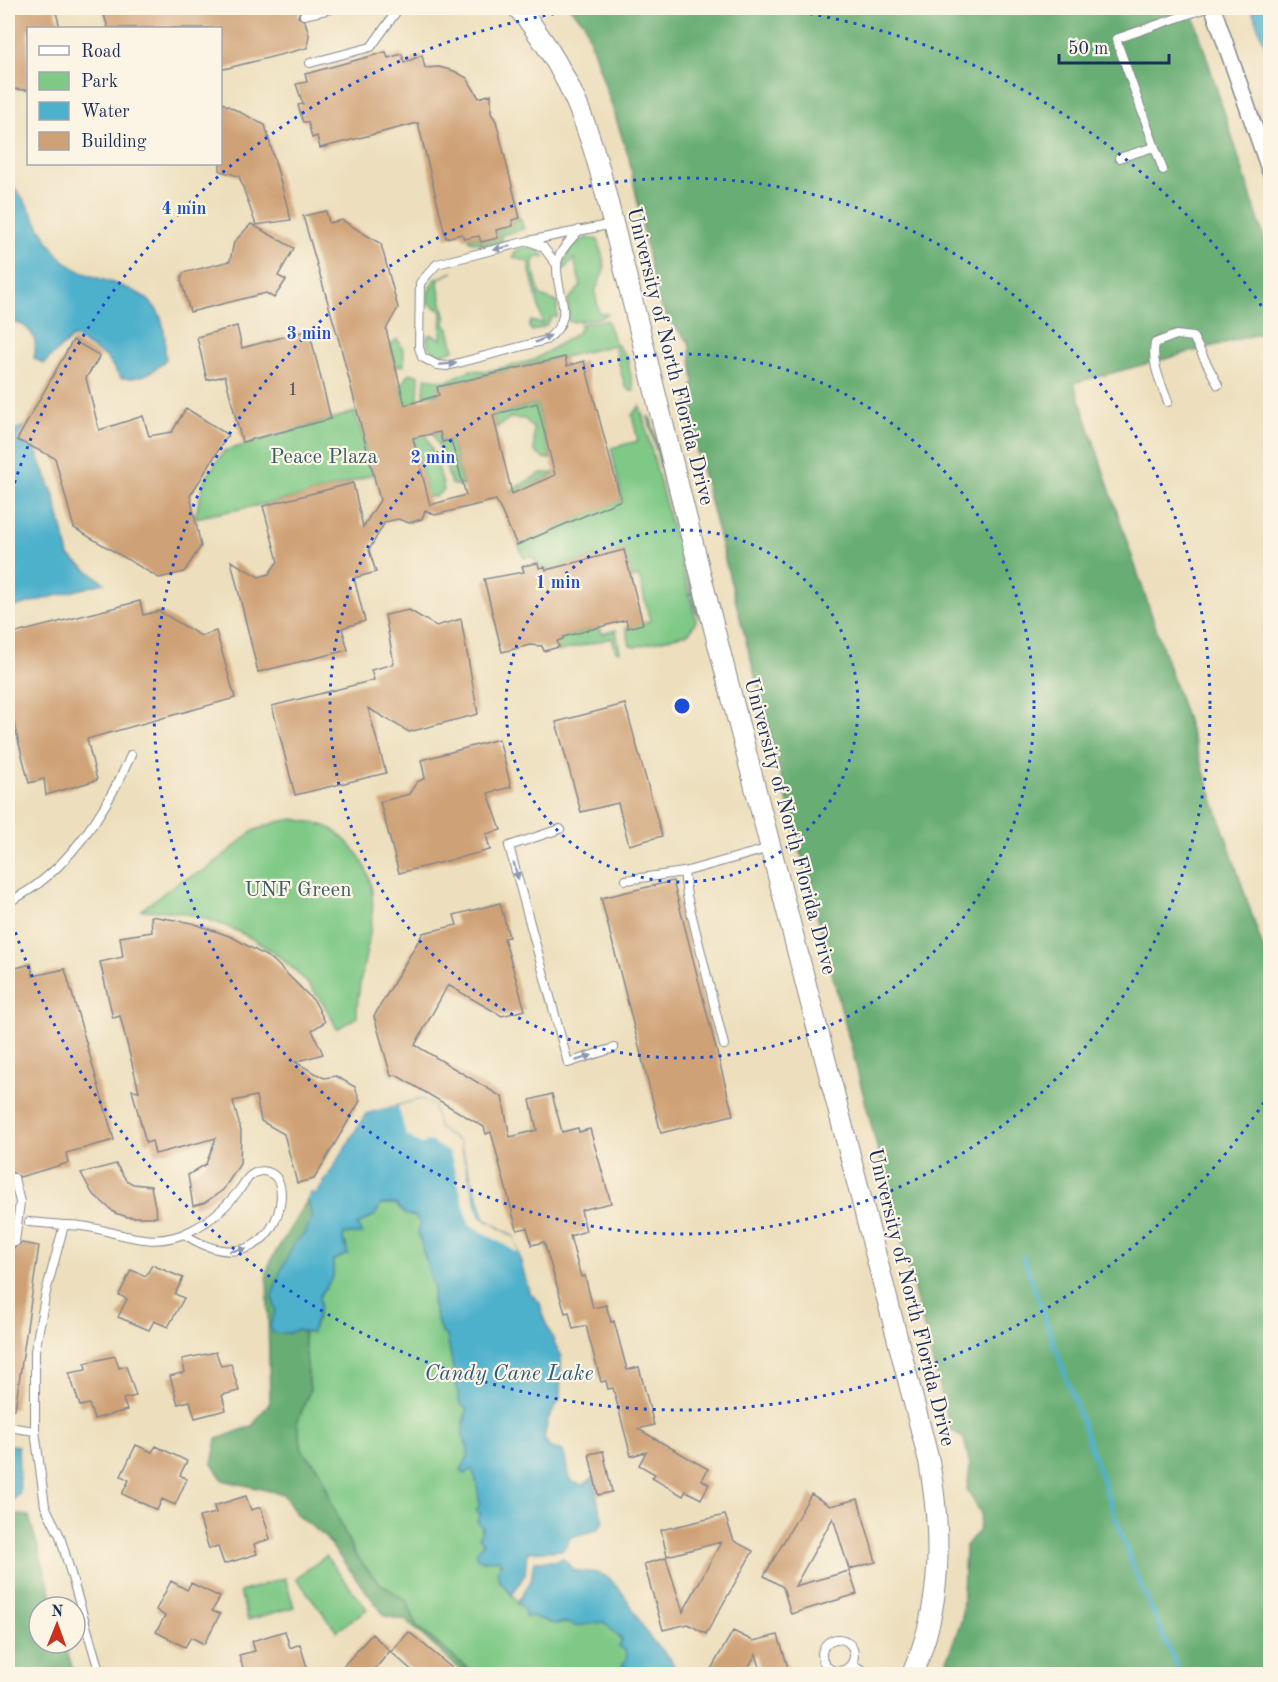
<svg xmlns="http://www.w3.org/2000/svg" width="1278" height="1682" viewBox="0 0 1278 1682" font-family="'Old Standard TT',serif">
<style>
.green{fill:#7fc986;stroke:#4d7c72;stroke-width:1.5}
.forest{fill:#67ad73;stroke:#416e68;stroke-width:1.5}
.water{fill:#4db1cc;stroke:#347095;stroke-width:1.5}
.pier{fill:#eddfbd}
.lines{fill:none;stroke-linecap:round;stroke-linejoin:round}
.stream{stroke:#4db1cc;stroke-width:4.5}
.building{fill:#cfa176;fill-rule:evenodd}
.service-casing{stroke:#84878e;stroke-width:10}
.minor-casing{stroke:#84878e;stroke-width:18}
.tertiary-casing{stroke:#84878e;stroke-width:22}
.service{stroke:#fff;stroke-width:8}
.minor{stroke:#fff;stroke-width:15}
.tertiary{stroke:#fff;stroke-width:20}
.service-bridge-casing{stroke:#84878e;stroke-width:10;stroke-linecap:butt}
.service-bridge{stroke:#fff;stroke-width:8}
.oneway{fill:#8d97ae}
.ring{fill:none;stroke:#1d4ed8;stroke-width:3;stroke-dasharray:3 6}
.labels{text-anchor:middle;stroke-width:4.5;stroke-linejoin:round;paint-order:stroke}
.number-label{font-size:18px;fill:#484c64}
.street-label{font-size:21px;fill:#1b2f5e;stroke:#fcf5e5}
.park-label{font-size:21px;fill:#395d6a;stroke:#fcf5e5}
.water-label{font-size:22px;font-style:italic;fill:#2c5c84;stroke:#fcf5e5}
.centre{fill:#1d4ed8;stroke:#fcf5e5;stroke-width:3}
.ring-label{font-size:18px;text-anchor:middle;font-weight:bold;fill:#1d4ed8;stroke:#fcf5e5;stroke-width:4.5;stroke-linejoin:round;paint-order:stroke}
</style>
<rect width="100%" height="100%" fill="#fcf5e5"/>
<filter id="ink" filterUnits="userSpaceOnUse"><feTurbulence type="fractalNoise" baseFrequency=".0167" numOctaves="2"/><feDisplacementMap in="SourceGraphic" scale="12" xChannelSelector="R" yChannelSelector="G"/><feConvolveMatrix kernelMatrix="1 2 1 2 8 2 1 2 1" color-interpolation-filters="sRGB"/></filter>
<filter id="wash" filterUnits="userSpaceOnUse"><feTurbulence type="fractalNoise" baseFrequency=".008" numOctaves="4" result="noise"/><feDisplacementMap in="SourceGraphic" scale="24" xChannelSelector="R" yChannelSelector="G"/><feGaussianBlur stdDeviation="1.35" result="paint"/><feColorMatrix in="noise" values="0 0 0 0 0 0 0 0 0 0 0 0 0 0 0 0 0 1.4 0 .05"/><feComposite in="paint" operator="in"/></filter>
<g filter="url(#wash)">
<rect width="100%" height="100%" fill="#eddfbd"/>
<path class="green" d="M520 218 524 229 501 235 502 242 483 246 481 243 470 241 469 238 479 236 481 242 498 238 496 230 513 226 512 220Z
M586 238 598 240 605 267 595 292 599 313 608 314 600 318 572 322 568 321V300L581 286 574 259 565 269 562 267 572 245Z
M526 247 537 249 545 257H536L532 263 540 296 557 302V317H552L546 326 532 331 529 327 531 321 543 324 528 262 513 257 516 250Z
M453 272 439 278 438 285 446 320 444 323 449 329 454 350 437 356 428 346 427 338 430 334 441 339 442 311 428 303V293L434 280Z
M607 320 614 341 627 357 634 391H630L625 386 614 345 438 387 439 394 424 396 425 378 447 381 470 370 488 371 534 360 577 333 581 328 580 324Z
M397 339C404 347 405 356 404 366L398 365 397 368 390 346Z
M410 373 419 376C419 387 417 399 419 409 424 438 439 459 444 490L435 497 421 496 426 489 400 387Z
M537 403 551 459 543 458 534 451V429L525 419 510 418 496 428 493 415Z
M640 406 696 621 689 633 635 647 630 645 626 628 650 621 639 576 631 578 624 550 546 570 545 567 539 568 532 556 524 558 518 544 622 499 611 448 638 441 632 415Z
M355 412 373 474C316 497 255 505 195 518L204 481 224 451Z
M648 416 651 420 700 619 696 611Z
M432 428 433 434 440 432 442 442 451 440 463 486 451 484 442 453 431 430Z
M542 473H558L512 494 511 490Z
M600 627 602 634 616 630 620 652 616 651 612 638 557 652V641L563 639V637Z
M294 819C323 824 330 824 350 845 397 894 356 960 357 1017L337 1029C308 965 245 925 178 912 166 910 153 911 141 910L180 881 206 870 253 831 277 822Z
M381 1204H396L406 1215 414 1216 421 1223 418 1232 434 1289 432 1302 441 1332 447 1336 460 1404 467 1409 463 1422 470 1456 461 1470 472 1468 478 1484 484 1561 499 1559 505 1587 531 1616 554 1624 604 1622C619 1634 634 1654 628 1674H480L471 1671 417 1627 407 1601 377 1581 354 1553 331 1502 321 1472 302 1450 297 1423 310 1390 303 1332H312C317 1322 321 1308 319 1297L333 1277V1260L342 1257 347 1246 343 1239 344 1234H361L356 1226 375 1215Z
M326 1556 367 1609 337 1631 296 1578Z
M285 1578 294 1607 248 1620 240 1592Z"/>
<path class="forest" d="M570 8H1191L1270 256V331L1074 383 1270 969V1674H1001L999 1669 983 1672V1674H942L962 1618 965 1547 979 1530 981 1514 967 1489 970 1466 964 1439 950 1429 686 409 694 382 689 342 670 321 657 300 629 158 584 22Z
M308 1199 312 1218 305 1233 294 1244 272 1296 287 1333 297 1330 303 1332 310 1390 297 1423 302 1450 321 1472 331 1502 354 1553 377 1581 407 1601 417 1627 471 1671 480 1674H465L405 1620 385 1616 324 1536 296 1514 283 1494 223 1480 212 1464 217 1439 252 1426 270 1402 267 1271 272 1258Z
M8 1513 29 1516 55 1607H39V1643H65L74 1674H8Z"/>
<path class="water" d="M1251 8H1270V59Z
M8 181C32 203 41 241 67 263 98 288 158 280 164 331 166 341 164 350 166 359 153 374 140 379 121 378L106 357 73 336C64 347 52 353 44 364L34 358C39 338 30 322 8 322Z
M26 426 54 496 69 556 104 583 10 608 8 606V432Z
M422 1099 433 1106 439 1129 459 1142 485 1219 514 1237 529 1292 540 1303 543 1317 561 1357 560 1399 548 1419 544 1438 550 1448 563 1451 571 1482 583 1485 593 1478 600 1512 604 1521 596 1530 571 1537 563 1550 527 1552 525 1574 512 1595 499 1580 497 1571 502 1564 499 1559 484 1561 477 1558 476 1552 484 1543 479 1537 483 1528 477 1521 481 1513 476 1511 480 1504C477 1491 478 1481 472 1469L465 1474 461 1470C469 1456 472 1450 462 1436L467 1409 460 1404 447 1336 441 1332 432 1302 434 1289 418 1232 420 1223 414 1216 406 1215 396 1204H381L375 1215 357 1225 362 1234H344L343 1239 348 1254 333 1260V1277L319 1297 320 1306 312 1333 297 1330 287 1333H273L270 1326 276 1310 272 1296 280 1273 294 1244 305 1233 312 1218 308 1199 310 1193 317 1194 366 1114Z
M8 1445 18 1446 20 1493 12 1501 8 1502Z
M562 1557 573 1570C584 1573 599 1570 608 1578 626 1592 636 1616 648 1635 658 1652 672 1651 676 1674H628L629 1669 622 1666 627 1658 625 1650 619 1647 622 1640 604 1622 576 1626 564 1622 554 1624 531 1616 526 1618 524 1609 517 1603 531 1581 534 1561H559Z"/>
<path class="pier" d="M422 1099 433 1106 439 1129 459 1142 479 1217 515 1238 518 1253 469 1224 450 1153 430 1141 421 1144 406 1135 398 1106Z"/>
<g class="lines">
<path class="stream" d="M1023 1256 1133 1567 1180 1674"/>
</g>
<g id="blocks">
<path class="building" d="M8 8H55L60 28H28V90L8 89Z
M102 8H301L298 17 305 21 309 35 307 48 220 70V28H108Z
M386 52 388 58 402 54 404 63 422 55 425 68 439 67 454 71 467 78 479 98 491 94V113L496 121 520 218 512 220 513 226 496 230 498 238 481 242 479 236 464 239 462 234 446 238 418 123 320 148 317 136 312 138 308 122H303L298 105 303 104 296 84 307 82 305 74Z
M220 102 265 125 291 220 256 225 239 176 220 171Z
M326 211 329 223 342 220 381 244 398 308 386 329 405 405 439 395 437 387 565 357 567 366 584 361 621 500 517 545 496 500 435 515 425 510 422 519 409 523 398 519 385 522 369 550 376 572 354 578 365 621 342 628 348 650 258 672 231 561 259 577 269 574 278 561 263 506 353 483 363 527 380 500 341 348 303 216ZM537 403 555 475 512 494 493 415ZM440 432 442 442 451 440 466 495 430 505 413 438Z
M251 224 294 248 278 276 286 280 274 298 266 293 190 312 181 280 183 273 230 261 234 242Z
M237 326 242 348 309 330 331 419 242 442 225 376 207 380 197 337Z
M73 340 100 356 86 378 99 430 143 416 149 436 172 432 186 408 228 435 190 496 201 546 184 572 159 578 74 528 55 458 17 440Z
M624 550 643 624 628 628 626 620 563 637V639L557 641 559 647 544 651 542 646 530 645 502 652 484 579 524 572 522 566 538 563 539 568 545 567 546 570Z
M140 601 143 615 159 611 201 636 216 631 235 698 87 739 97 780 46 795 44 779 29 783 8 700V635Z
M409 610 436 626 461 619 478 714 409 732 368 708 386 773 295 795 272 706 374 680 371 670 394 664 385 615Z
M625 704 662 836 629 845 618 803 581 812 556 722Z
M499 739 511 787 488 793 501 830 486 834 490 850 399 873 380 802 409 794 417 782 425 778 421 760Z
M673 881 733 1115 661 1133 601 898Z
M500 903 509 937 504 938 525 1010 502 1016 448 985 415 1045 502 1097 510 1137 537 1130 530 1100 552 1094 562 1132 578 1128 579 1132 590 1129 611 1203 581 1210 586 1231 570 1236 581 1277 585 1276 593 1308 606 1305 611 1322 614 1321 627 1370 639 1367 654 1425 638 1429 708 1469 702 1480 709 1484 701 1499 686 1491 683 1496 652 1478 655 1474 639 1465 646 1452 631 1456 613 1388 608 1389 606 1381 601 1382 586 1326 573 1329 569 1312 565 1313 544 1242 532 1245 527 1228 517 1230 491 1132 486 1134 484 1127 396 1075 391 1076 374 1016 423 933 457 925 454 915Z
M151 916 192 923 232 937 273 960 315 1002 325 1022 312 1030 323 1054 295 1062 324 1078 336 1076 355 1087 360 1101 314 1179 297 1183 284 1134 261 1121 256 1096 233 1101 241 1131 240 1164 223 1190 204 1203 193 1206 188 1175 206 1164 216 1138 155 1154 152 1141 146 1143 132 1090 139 1091 120 1016 113 1018 100 962 123 957 120 937 152 932Z
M31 964 33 976 65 969 114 1140 66 1153 68 1163 20 1177 12 1172 8 1180V970Z
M116 1164 126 1180 133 1184 151 1186 157 1217H128L115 1213 92 1193 81 1173Z
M8 1241 14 1248 21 1243 39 1246 15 1409H8Z
M152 1265 183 1278 175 1294 184 1298 168 1327 154 1321 149 1330 118 1317 127 1299 119 1295 131 1270 146 1276Z
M216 1352 221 1366 231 1364 239 1391 222 1395 226 1410 195 1418 190 1401 178 1404 170 1376 185 1372 182 1359Z
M115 1356 119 1368 126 1366 136 1396 123 1399 127 1410 94 1419 89 1404 80 1406 69 1373 86 1370 85 1363Z
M136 1445 152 1452 156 1446 187 1461 180 1475 187 1479 175 1505 162 1499 157 1510 122 1494 129 1480 121 1476Z
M603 1451 612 1492 598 1495 589 1454Z
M811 1494 830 1506 858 1499 876 1562 849 1569 833 1518 795 1586 849 1571 857 1594 791 1614 783 1587 764 1576Z
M246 1496 251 1510 261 1507 270 1539 254 1544 257 1554 224 1564 218 1547 209 1549 199 1517 216 1513 214 1506Z
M725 1515 734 1541 753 1551 706 1634 688 1624 663 1630 644 1564 666 1558 683 1612 721 1542 667 1556 661 1530Z
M171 1581 187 1590 191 1583 220 1597 212 1611 220 1614 204 1644 191 1637 185 1647 156 1632 165 1616 156 1610Z
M285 1631 290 1648 300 1644 309 1674H245L239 1655 255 1651 252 1641Z
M733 1631 753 1641 778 1635 790 1674H762L756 1654 744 1674H721L711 1669Z
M409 1632 459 1674H416L391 1652Z
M372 1634 390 1651 371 1674H336Z"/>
</g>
</g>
<g filter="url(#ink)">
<use href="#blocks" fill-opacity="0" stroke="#84878e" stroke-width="1.5"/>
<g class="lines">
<g class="service-casing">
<path id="service" d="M304 15 335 8
M310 63 371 47 399 8
M1119 158 1154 147
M1163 170 1116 39 1206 8
M579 230C571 240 557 252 557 266 556 297 578 316 546 340L447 366 437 365 422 357 419 347 420 283 437 264 528 241 613 224
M529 241 543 247 557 265
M1168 402C1161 383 1151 364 1155 343L1176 335 1193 337 1218 385
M560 829 509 846 568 1063 614 1048
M626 880 684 872
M8 902C65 876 107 810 131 755
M724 1045 687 896 684 872 770 848
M29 1222 64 1225 46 1292 35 1351V1431L45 1506 60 1536 100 1674
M64 1225C110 1224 146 1255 192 1230 210 1221 227 1206 240 1189 245 1183 247 1176 255 1173 260 1170 267 1171 272 1174 297 1188 270 1290 184 1234
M8 1427 35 1431
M822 1655a16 16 0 1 1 32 0a16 16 0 1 1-32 0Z
M851 1664 870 1674"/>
</g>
<g class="minor-casing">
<path id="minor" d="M1213 8 1270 172"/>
</g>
<g class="tertiary-casing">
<path id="tertiary" d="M518 8C560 57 583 110 600 171L716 636 929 1461C942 1535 943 1605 912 1674"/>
</g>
<use href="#service" class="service"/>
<use href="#minor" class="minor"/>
<use href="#tertiary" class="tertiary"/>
<g class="service-bridge-casing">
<path id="service-bridge" d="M14 1178 20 1202 15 1242"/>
</g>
<use href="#service-bridge" class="service-bridge"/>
</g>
<defs><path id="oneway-solid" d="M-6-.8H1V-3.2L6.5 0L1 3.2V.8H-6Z" transform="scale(1.5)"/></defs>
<g class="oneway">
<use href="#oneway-solid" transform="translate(502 248) rotate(166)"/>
<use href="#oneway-solid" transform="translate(543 339) rotate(-24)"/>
<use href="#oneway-solid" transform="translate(448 364) rotate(-5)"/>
<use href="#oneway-solid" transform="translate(516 871) rotate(75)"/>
<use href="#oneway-solid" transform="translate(584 1058) rotate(-18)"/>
<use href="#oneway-solid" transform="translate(238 1250) rotate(-9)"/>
</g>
</g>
<g class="ring">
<circle cx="682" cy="706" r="176"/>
<circle cx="682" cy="706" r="352"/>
<circle cx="682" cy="706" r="528"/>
<path d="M1269 1095A704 704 0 0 1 9 912M9 500A704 704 0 0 1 590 8M774 8A704 704 0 0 1 1269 317"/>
</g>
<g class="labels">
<g class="number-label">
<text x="293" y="395">1</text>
</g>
<g class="street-label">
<text transform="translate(671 356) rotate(76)" y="7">University of North Florida Drive</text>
<text transform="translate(791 826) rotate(75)" y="7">University of North Florida Drive</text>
<text transform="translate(912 1297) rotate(76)" y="7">University of North Florida Drive</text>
</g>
<g class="park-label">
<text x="324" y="463">Peace Plaza</text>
<text x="298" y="896">UNF Green</text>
</g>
<g class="water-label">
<text x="509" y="1380">Candy Cane Lake</text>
</g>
</g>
<circle cx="682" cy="706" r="9" class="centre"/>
<g class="ring-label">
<text x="184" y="214">4 min</text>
<text x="309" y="339">3 min</text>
<text x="433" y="463">2 min</text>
<text x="558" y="588">1 min</text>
</g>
<rect width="1278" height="1682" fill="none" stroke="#fcf5e5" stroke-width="30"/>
<rect x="27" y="27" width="195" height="138" fill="#fcf5e5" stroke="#a2a6af" stroke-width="1.5"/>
<rect x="39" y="46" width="30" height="9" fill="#ffffff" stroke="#a2a6af" stroke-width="1.5"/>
<text x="81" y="57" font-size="18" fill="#1b2f5e">Road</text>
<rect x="39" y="72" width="30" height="18" fill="#7fc986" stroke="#a2a6af" stroke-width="1.5"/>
<text x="81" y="87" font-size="18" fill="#1b2f5e">Park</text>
<rect x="39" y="102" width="30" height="18" fill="#4db1cc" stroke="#a2a6af" stroke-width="1.5"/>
<text x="81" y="117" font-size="18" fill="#1b2f5e">Water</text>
<rect x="39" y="132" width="30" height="18" fill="#cfa176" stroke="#a2a6af" stroke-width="1.5"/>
<text x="81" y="147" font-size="18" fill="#1b2f5e">Building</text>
<g transform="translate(57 1625) rotate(1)"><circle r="28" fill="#fcf5e5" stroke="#a2a6af" stroke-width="1.5"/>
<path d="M0-4.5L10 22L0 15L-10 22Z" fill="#c8321e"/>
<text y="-9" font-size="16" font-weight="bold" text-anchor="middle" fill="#1b2f5e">N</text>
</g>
<path d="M1059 54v9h110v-9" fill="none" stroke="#1b2f5e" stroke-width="3"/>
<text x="1068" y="54" font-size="18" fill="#1b2f5e" stroke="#fcf5e5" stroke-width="4.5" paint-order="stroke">50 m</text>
</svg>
